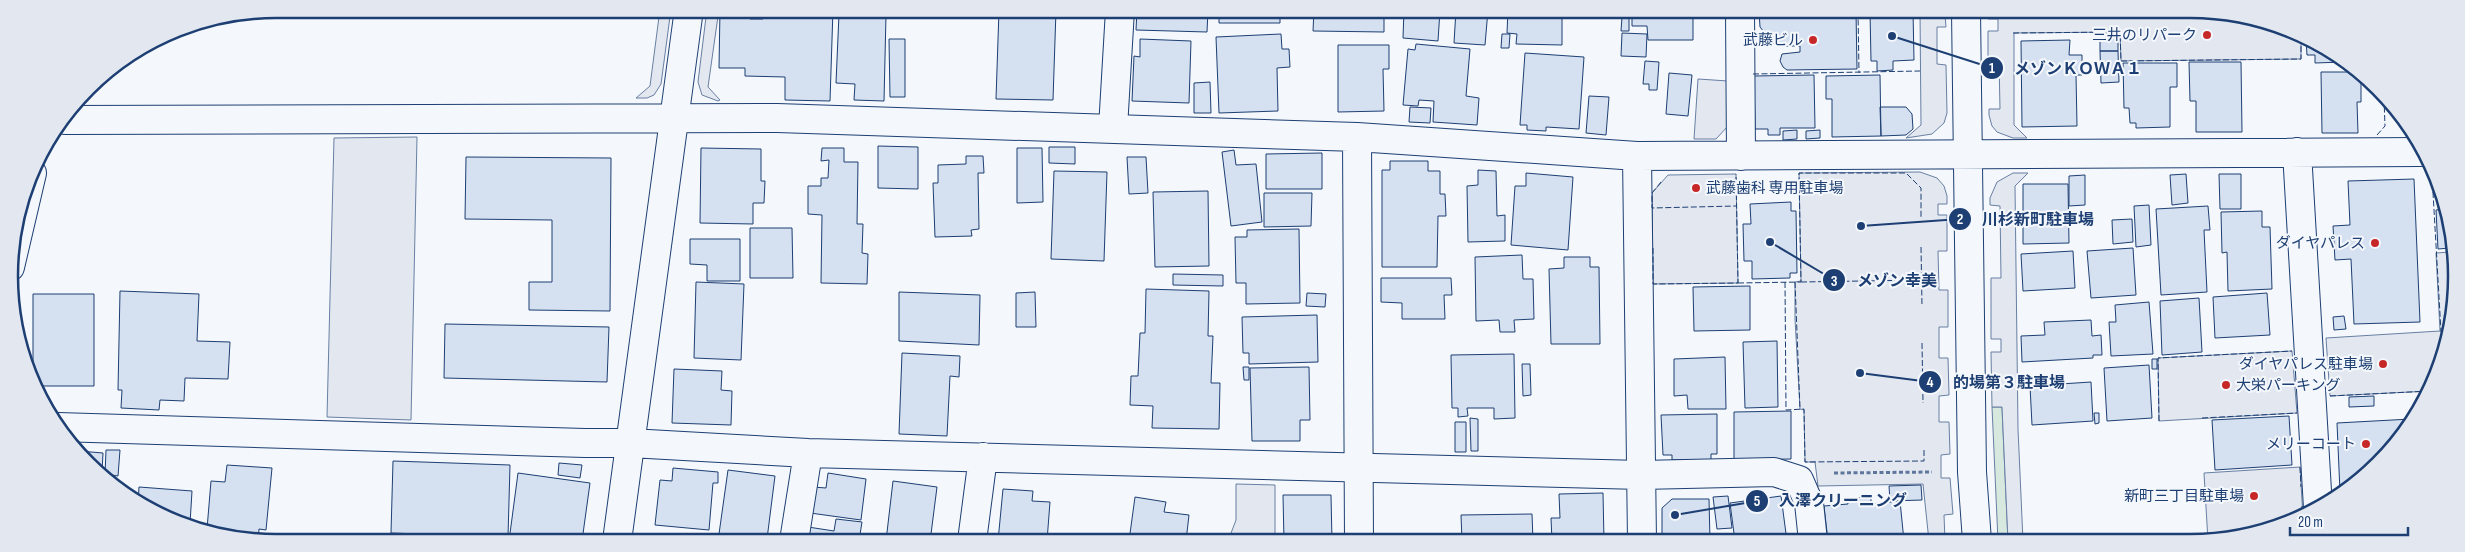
<svg xmlns="http://www.w3.org/2000/svg" width="2465" height="552" viewBox="0 0 2465 552" font-family="'Sofia Sans Condensed','Noto Sans JP',sans-serif">
<style>
.green{fill:#d7e8df;stroke:#687fa3}
.parking{fill:#e3e8f0;stroke:#687fa3}
.building{fill:#d5e0f0;stroke:#1d3f73}
.lines{fill:none;stroke-linecap:round;stroke-linejoin:round}
.minor-casing{stroke:#1d3f73;stroke-width:30}
.path{stroke:#5e769c;stroke-width:3;stroke-dasharray:4 2.5;stroke-linecap:butt}
.minor{stroke:#f4f7fb;stroke-width:28}
.fence{stroke:#1d3f73;stroke-width:1;stroke-dasharray:6 2.5;stroke-linecap:butt}
.poi-dot{fill:#c62828;stroke:#f4f7fb;stroke-width:2}
.labels{text-anchor:middle;stroke-width:4;stroke-linejoin:round;paint-order:stroke}
.poi-label{font-size:15px;fill:#1d3f73;stroke:#f4f7fb;text-anchor:end}
.rim{fill:none;stroke:#1d3f73;stroke-width:2.5}
.leader{fill:none;stroke:#1d3f73;stroke-width:2}
.callout-dot{fill:#1d3f73;stroke:#f4f7fb;stroke-width:2}
.mark-label{font-size:15px;text-anchor:middle;font-weight:bold;fill:#fff}
.callout-label{font-size:16px;text-anchor:middle;font-weight:bold;fill:#1d3f73;stroke:#f4f7fb;stroke-width:4;stroke-linejoin:round;paint-order:stroke}
</style>
<rect width="100%" height="100%" fill="#f4f7fb"/>
<path class="green" d="M1992 407H2002L2008 541H1998Z"/>
<path class="parking" d="M660 9H671L661 84 654 95 647 98H636L650 86Z
M707 9H719L708 87 720 100 718 101 702 95 698 82Z
M1920 11H1936L1937 15H1945L1946 27H1937V64L1946 65 1947 113 1944 123 1932 134 1906 138 1921 125Z
M1988 11H2224L2301 37V59L2121 61 2120 32 2014 33V125L2027 138H2013L1997 132 1992 126 1989 115V109H2000L1999 60H1988V31H1998V19H1988Z
M1698 79 1728 81V126L1716 139H1694Z
M417 137 411 420 327 417 334 138Z
M1920 172 1937 178 1944 186 1947 196V204H1938V215H1947V251H1938L1939 290H1948V327H1939V358H1948L1949 395 1939 396V422H1949L1950 454 1941 455V478H1950L1953 514 1944 515 1945 541H1929L1923 484 1818 486 1815 462H1805L1804 410 1800 409 1795 319V282L1801 281 1799 173Z
M2013 173H2028L2015 186 2018 429 2023 541H2008L2002 407H1992L1991 352H2001V339H1991V278H2001L2000 206 1990 205V198L1997 182Z
M1736 174 1738 283 1653 284 1652 193 1668 175Z
M2450 252 2454 311 2430 391 2330 396 2326 338 2440 331 2436 253Z
M2292 351 2297 413 2159 421 2158 358Z
M2300 467 2303 517 2224 541H2208L2204 473Z
M1236 484 1275 485V541H1228L1236 520Z"/>
<path class="building" d="M720 9H750V19H763V9H833L830 101 785 100V77L745 76V68H719Z
M999 10H1056L1053 100 996 99Z
M1137 10H1208L1207 32 1136 30Z
M1219 10H1280V23H1219Z
M1314 10H1384V32L1313 31Z
M1404 10H1440L1438 41 1403 38Z
M1456 10H1488L1485 45 1454 43Z
M1508 10H1562V45L1516 44 1517 34 1507 33Z
M1632 10H1693V40H1648L1647 26H1632Z
M1759 11H1856L1857 69 1787 70 1783 67 1780 61 1782 54 1800 52V46H1782L1773 43 1760 27Z
M1870 11H1913L1914 60 1893 61V70L1877 71V61H1871Z
M839 14 886 15 884 101 854 100 855 84 836 83Z
M1622 17H1629V31H1621Z
M1622 33 1647 34 1646 57 1621 56Z
M1281 34 1282 49H1289L1290 67 1277 68 1278 111 1219 113 1216 37Z
M1502 34H1510L1509 48H1501Z
M2100 34H2118V51H2100Z
M889 39H905V97H890Z
M1140 39 1191 41 1189 103 1132 101 1134 56 1140 57Z
M2306 39 2323 45 2343 62 2315 63V55H2307Z
M2070 40 2069 55H2082V75H2076L2077 126 2022 127 2021 41Z
M1416 44 1470 49 1466 96 1479 98 1477 125 1433 122 1434 101 1419 100 1418 106 1403 105 1408 49 1415 50Z
M1338 45H1389V69H1383L1384 111 1338 112Z
M2100 51H2118L2119 82 2101 83Z
M1525 53 1584 57 1579 129 1546 127V131L1527 130V125H1520Z
M1645 61 1659 62 1657 90H1649V84H1643Z
M2189 62H2241L2242 132H2196V101H2190Z
M2123 63H2177V87H2170V127L2136 128V123H2130L2129 108H2124Z
M2321 72H2354L2361 78V102H2357L2358 133H2322Z
M1669 73 1692 75 1688 116 1666 114Z
M1814 75 1815 128H1780V135H1768V129H1755L1754 76Z
M1880 75 1881 136 1832 137V99H1826V76Z
M1210 82 1211 113H1194V83Z
M1589 96 1609 97 1606 135 1586 133Z
M1410 107 1431 108 1430 123 1409 122Z
M1880 107H1906L1912 114 1913 129 1906 135 1881 136Z
M1797 130V139L1783 140V131Z
M1820 130V138L1806 139V131Z
M878 146 918 147V189L878 188Z
M1049 147H1075V164L1049 163Z
M701 148 761 149V181H765L764 203H753V224L700 223Z
M822 148H844V162H858L857 224H863L862 253 868 254 867 284 821 283 822 215 808 214V186H821V178H828L829 160 821 161Z
M1017 148H1042L1043 202 1017 203Z
M1234 150 1236 165 1256 164 1262 222 1231 226 1222 152Z
M1322 153V189H1266V154Z
M966 156H983L984 173H978L979 229 971 230 972 236 935 237 933 183H938V165L966 164Z
M466 157 611 158 610 311 529 310V282H552V220L465 219Z
M1127 157H1146L1148 193 1129 194Z
M1390 161H1428V171H1440V194H1445L1446 216H1438L1437 267H1382V170H1390Z
M1478 170 1496 171 1497 216 1505 215V241L1468 242 1467 186 1478 185Z
M1054 171 1107 172 1104 261 1051 259Z
M1526 173 1573 177 1568 250 1511 245 1515 186H1526Z
M2186 174 2188 203 2172 205 2170 175Z
M2219 174H2241V209H2220Z
M2085 175V205L2069 206V176Z
M2414 179 2420 322 2354 324 2351 259 2335 260 2333 226 2350 225 2348 181Z
M2023 184H2068L2069 243 2023 244Z
M1208 191 1209 266 1155 267 1153 192Z
M1264 193H1312L1311 226 1264 227Z
M1791 202V211H1796L1797 273H1790V278L1752 279V261H1744L1743 224H1751L1750 204Z
M2149 205 2151 245 2136 247 2134 206Z
M2208 206 2210 230H2204L2207 292 2161 295 2156 209Z
M2447 209 2450 248 2438 249 2436 210Z
M2262 211V227H2270L2272 289 2228 291 2227 252 2222 253 2221 212Z
M2132 219 2133 242 2113 244 2112 220Z
M750 228H792L793 278H750Z
M1299 229 1300 303 1246 304V283H1236L1235 237H1247V230Z
M690 239H740V281H707V265L690 264Z
M2133 248 2136 295 2091 298 2087 251Z
M2073 251 2075 288 2023 291 2021 254Z
M1522 255 1523 279H1533L1534 319 1514 320 1515 332H1500L1499 320 1476 321 1475 257Z
M1564 257H1590V267H1599L1600 344H1551L1549 269 1564 268Z
M1173 274 1223 275V286L1173 285Z
M1381 278H1451L1452 295H1444L1445 319H1402V303L1381 302Z
M696 282 744 284 741 360 694 358Z
M1750 286V330L1694 331 1693 287Z
M1146 289 1209 291 1208 336H1213L1211 383H1220L1219 429 1152 428 1153 406 1130 405 1131 376H1138L1140 333H1145Z
M120 291 199 294 197 341 230 342 228 379 185 378 184 401 160 400 159 410 121 408 122 390H118Z
M899 292 980 295 979 345 899 341Z
M1035 292 1036 327H1016V293Z
M1307 293 1326 294 1325 307 1306 306Z
M2267 293 2270 335 2215 338 2213 297Z
M33 294H94V386H38L33 376Z
M2199 298 2202 352 2162 355 2160 301Z
M2149 302 2153 354 2111 356 2109 322H2116L2115 305Z
M1317 315 1318 362 1249 364V353H1243L1242 317Z
M2344 316 2346 329 2334 330 2333 317Z
M2091 320 2092 336 2101 335 2102 355H2093V358L2022 362 2021 336 2045 335 2044 322Z
M445 324 609 327 607 382 444 378Z
M1777 341 1778 407 1745 408 1743 342Z
M902 353 960 356 959 377 950 376 947 436 899 434Z
M1514 354 1515 418 1494 419V408H1467L1468 416 1458 417V408H1452L1451 355Z
M1725 357 1726 409H1688L1687 395 1674 396V359Z
M2152 359H2157V369H2152Z
M1522 364H1530L1531 395 1523 396Z
M2149 365 2152 418 2107 421 2104 368Z
M1243 367H1249V380H1244Z
M1309 367 1310 420H1300V441H1252L1250 368Z
M674 369 722 371 721 390 732 391 731 425 672 423Z
M2091 382 2093 421 2032 425 2030 386Z
M2374 396V406L2349 407V397Z
M1791 411V459L1734 460V412Z
M2094 413H2099V423L2095 424Z
M1717 414V454H1711V460H1672V455H1663L1661 415Z
M2289 416 2292 465 2215 470 2212 420Z
M1470 418 1478 419V451H1471Z
M2411 419 2378 465 2340 492 2337 423Z
M1455 422H1466V452H1455Z
M106 450H120L118 476 105 474Z
M79 451 103 453 102 472 79 452Z
M393 461 510 465 508 537 391 533Z
M559 463 582 465 580 478 558 475Z
M227 465 272 468 266 530 259 529 258 541H241L207 529 211 481 225 482Z
M673 468 718 472V483H713L709 530 655 525 660 480 672 481Z
M728 470 775 476 767 539 749 536V541H718Z
M518 473 590 483 582 541H509Z
M828 473 866 479 861 520 810 513 813 487 826 488Z
M893 481 937 487 931 534H937L936 541H886Z
M1921 485 1922 500 1890 501 1889 486Z
M139 487 192 491 190 524 143 508 138 503Z
M1003 489 1033 491 1032 501 1050 502 1047 541H998Z
M1603 493 1604 541H1552L1551 518H1560L1559 494Z
M1283 495H1331L1332 541H1284Z
M1728 496 1732 528 1717 529 1713 497Z
M1781 496 1787 541H1735L1730 503Z
M1871 496V504L1900 501 1904 541H1828L1824 506 1848 504 1847 499Z
M1135 497 1166 502 1164 512 1189 515 1186 541H1129Z
M1672 499H1709L1710 541H1662V508Z
M1532 514 1533 541H1462L1461 515Z
M836 519 862 522 859 541H806L808 527 834 531Z
M1438 536V541H1382V537Z"/>
<g class="lines">
<g class="minor-casing">
<path id="minor" d="M1740 11 1741 156
M1966 11 1972 472 1977 541
M65 120 777 118 1357 137 1637 156 2420 152
M1113 128 1120 10
M1357 137 1359 541
M2297 152 2318 508
M1637 156 1642 541
M10 267 32 173
M58 427 585 443H630L808 453 1641 475 1774 472 1799 480 1809 503 1813 541
M617 541 689 9
M794 541 808 453
M972 541 983 457"/>
</g>
<path class="path" d="M1834 473 1932 472"/>
<use href="#minor" class="minor"/>
<path class="fence" d="M1858 11 1859 73
M2013 33 2120 32 2121 61 2301 59V37
M1753 74 1920 71
M2377 135 2385 126 2384 98
M2432 175 2441 332 2448 331
M1661 182 1652 193V208L1736 206
M1921 247 1922 306
M1653 248V284L1738 283 1736 174
M1785 282 1786 410 1804 409 1805 462 1924 461V448
M1795 282 1800 409
M1801 282 1922 280
M1738 283 1801 282 1799 173H1906L1921 188V219
M1922 343 1923 403
M2330 396 2430 391
M2202 418 2297 413
M2159 421 2158 358 2292 351
M2300 467 2301 487
M2302 506 2303 517"/>
</g>
<g class="poi-dot">
<circle cx="2207" cy="35" r="5"/>
<circle cx="1813" cy="40" r="5"/>
<circle cx="1696" cy="188" r="5"/>
<circle cx="2375" cy="243" r="5"/>
<circle cx="2383" cy="364" r="5"/>
<circle cx="2226" cy="385" r="5"/>
<circle cx="2366" cy="444" r="5"/>
<circle cx="2254" cy="496" r="5"/>
</g>
<g class="labels">
<g class="poi-label">
<text x="2197" y="40">三井のリパーク</text>
<text x="1803" y="45">武藤ビル</text>
<text x="1706" y="193" text-anchor="start">武藤歯科 専用駐車場</text>
<text x="2365" y="248">ダイヤパレス</text>
<text x="2373" y="369">ダイヤパレス駐車場</text>
<text x="2236" y="390" text-anchor="start">大栄パーキング</text>
<text x="2356" y="449">メリーコート</text>
<text x="2244" y="501">新町三丁目駐車場</text>
</g>
</g>
<path d="M0 0H2465V552H0ZM276 18H2190A258 258 0 0 1 2448 276V276A258 258 0 0 1 2190 534H276A258 258 0 0 1 18 276V276A258 258 0 0 1 276 18Z" fill="#e3e8f0" fill-rule="evenodd"/>
<path class="rim" d="M276 18H2190A258 258 0 0 1 2448 276V276A258 258 0 0 1 2190 534H276A258 258 0 0 1 18 276V276A258 258 0 0 1 276 18Z"/>
<path class="leader" d="M1892 36L1992 68M1861 226L1960 219M1770 242L1834 280M1860 373L1930 382M1675 515L1757 501"/>
<g class="callout-dot">
<circle cx="1892" cy="36" r="5"/>
<circle cx="1861" cy="226" r="5"/>
<circle cx="1770" cy="242" r="5"/>
<circle cx="1860" cy="373" r="5"/>
<circle cx="1675" cy="515" r="5"/>
<circle cx="1992" cy="68" r="12"/>
<circle cx="1960" cy="219" r="12"/>
<circle cx="1834" cy="280" r="12"/>
<circle cx="1930" cy="382" r="12"/>
<circle cx="1757" cy="501" r="12"/>
</g>
<g class="mark-label">
<text x="1992" y="73">1</text>
<text x="1960" y="224">2</text>
<text x="1834" y="286">3</text>
<text x="1930" y="387">4</text>
<text x="1757" y="506">5</text>
</g>
<g class="callout-label">
<text x="2078" y="74">メゾンＫＯＷＡ１</text>
<text x="2038" y="225">川杉新町駐車場</text>
<text x="1897" y="286">メゾン幸美</text>
<text x="2009" y="388">的場第３駐車場</text>
<text x="1843" y="506">入澤クリーニング</text>
</g>
<path d="M2290 527v8h118v-8" fill="none" stroke="#1d3f73" stroke-width="2.5"/>
<text x="2298" y="527" font-size="15" fill="#1d3f73" stroke="#f4f7fb" stroke-width="4" paint-order="stroke">20 m</text>
</svg>
